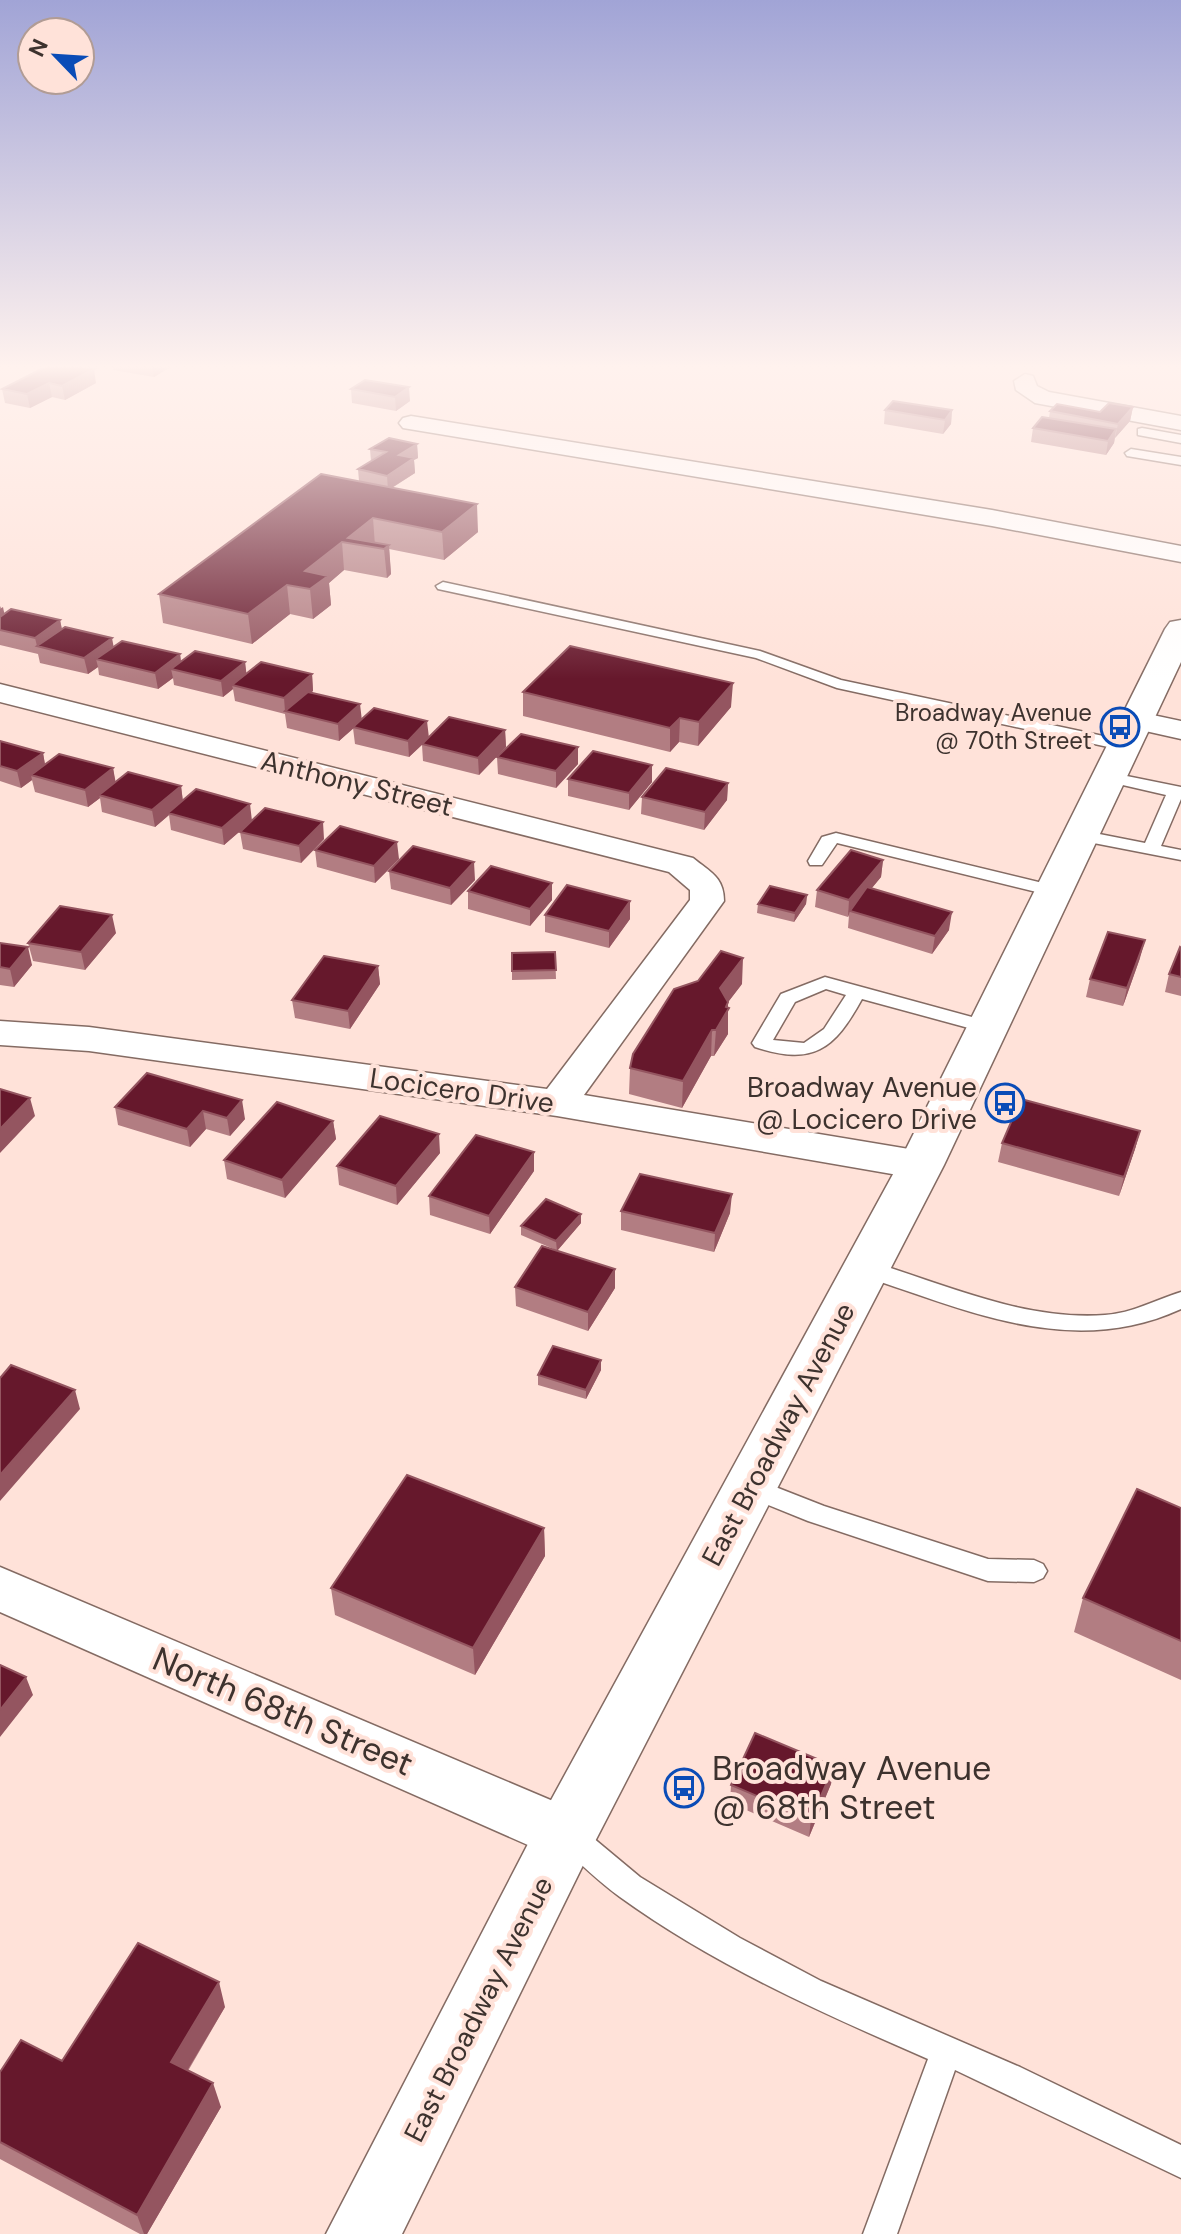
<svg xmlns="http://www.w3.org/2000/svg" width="1181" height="2234" viewBox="0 0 1181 2234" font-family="'DM Sans',sans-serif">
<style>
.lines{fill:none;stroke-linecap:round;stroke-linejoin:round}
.lane-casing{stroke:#846b63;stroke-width:3}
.street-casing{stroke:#846b63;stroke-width:3}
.secondary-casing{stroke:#846b63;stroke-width:3}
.lane{fill:#fff;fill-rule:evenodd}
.street{fill:#fff;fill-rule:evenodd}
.secondary{fill:#fff;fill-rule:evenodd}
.wall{fill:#b27d82}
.shaded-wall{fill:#945560}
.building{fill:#66182c;stroke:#945560;stroke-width:2}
.labels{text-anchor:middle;stroke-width:8;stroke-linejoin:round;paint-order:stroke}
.far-poi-label{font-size:24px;fill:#3d322e;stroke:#ffe2d9;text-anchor:end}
.street-label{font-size:28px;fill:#3d322e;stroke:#ffe2d9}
.poi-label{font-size:28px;fill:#3d322e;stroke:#ffe2d9;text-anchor:end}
.near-street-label{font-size:34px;fill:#3d322e;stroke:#ffe2d9}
.near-poi-label{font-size:34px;fill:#3d322e;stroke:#ffe2d9;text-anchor:start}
</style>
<rect width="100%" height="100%" fill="#ffe2d9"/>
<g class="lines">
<g class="lane-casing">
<path id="lane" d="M1142 428 1181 435V443L1138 435V429Z
M1131 449 1181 457V465L1127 456 1125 453Z
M443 582 760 651 841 680 1122 740 1130 745 1122 750 837 688 756 658 438 589 436 586Z
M1107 772 1181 787V799L1161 846 1181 850V860L1073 839 1071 835 1079 830 1145 843 1166 795 1101 780V774Z
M836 833 1059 887 1062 891 1053 896 837 843 822 865H810L808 861 822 837Z
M825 977 994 1023 996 1027 987 1033 862 999C834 1050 813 1066 755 1047L752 1043 781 994ZM826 989 846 995 824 1029 804 1043 773 1040 795 1002Z
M865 1260C943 1283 1022 1321 1105 1315 1133 1313 1155 1300 1181 1292V1309C1070 1360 965 1309 857 1274L854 1268 857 1262Z
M750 1477 824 1506 988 1559 1034 1560 1043 1564 1047 1571 1043 1578 1034 1582 988 1581 808 1521 741 1494 738 1487 741 1480Z
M570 1823 580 1827 640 1877 740 1938 821 1981 1020 2067 1181 2145V2178L955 2070 897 2234H863L928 2059C822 2013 714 1965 620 1897 599 1882 580 1863 560 1845L556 1836 560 1827Z"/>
</g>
<g class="street-casing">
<path id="street" d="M1025 374 1033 376 1037 386 1049 392 1181 416V430L1035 403 1016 390 1014 381Z
M411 416 992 510 1181 546V562L992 526 403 428 399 423 403 418Z
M0 684 693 858C710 872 724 877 724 901L584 1095 921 1151 936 1155 942 1165 936 1175 921 1179 557 1116 89 1051 0 1045V1021L89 1027 547 1089 690 900V890L669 872 0 702Z
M1134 711 1181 721V739L1123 726 1119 720 1123 714Z
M0 1567 586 1815 595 1834 586 1853 566 1861 546 1853 0 1612Z"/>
</g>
<g class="secondary-casing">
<path id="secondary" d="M1181 620V662L944 1165 588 1855 402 2234H326L544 1813 898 1165 1165 629 1170 622Z"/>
</g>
<use href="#lane" class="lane"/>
<use href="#street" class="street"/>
<use href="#secondary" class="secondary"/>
</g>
<path class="wall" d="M47 366 96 383 65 400 52 397 30 408 5 403 2 389Z
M113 366H172L154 377 113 370Z
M365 380 410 401 396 411 352 403 351 389Z
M1133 407 1130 421 1115 438 1114 443 1106 455 1031 442 1033 428 1049 418 1050 411 1100 412Z
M885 410H952L951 424 943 434 884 424Z
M417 444 418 458 414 460 415 473 392 488 478 532 444 560 389 549 391 574 387 578 344 570 329 583 331 605 313 619 290 614 252 644 163 623 159 594 359 481 358 469 371 461 370 449Z
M0 606 5 614 60 620 62 629 114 647 180 654 181 662H245L246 674H312L313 691 311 692 362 720 428 738 505 730 506 747 479 775 423 761 422 745 409 757 355 744 353 728 339 741 287 728 285 714 235 701 233 689 223 697 174 685 173 678 158 689 99 675 98 667 88 674 40 663 38 654 0 645Z
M523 692 731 707 698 746 679 742 670 752 523 716Z
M0 741 43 753 45 765 113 768 115 782 181 786 183 801 324 839 301 863 243 849 240 832 242 829 224 845 171 830 169 815 155 827 102 812 100 798 88 807 35 792 32 780 21 788 0 781Z
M578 747V764L556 788 498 774 497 757Z
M568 779 652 782 629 810 568 796Z
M728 783 727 800 704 830 641 814 642 797Z
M315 850 399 859 375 883 317 867Z
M883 860 881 877 871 889 949 930 932 954 848 928 849 915 848 917 815 907 817 890Z
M389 871 475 880 451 905 391 889Z
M552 883V900L530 926 468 909V891Z
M807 895 806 904 794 922 757 913 758 904Z
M545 915 630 919 609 948 545 932Z
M116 933 85 970 33 961 28 943Z
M0 943 32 965 14 987 0 985Z
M1181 948V996L1165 992 1169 974Z
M555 952 556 979 512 980V953Z
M1140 958 1123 1006 1086 997 1090 979Z
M378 966 380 984 350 1029 295 1018 292 1000Z
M742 984 728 1002V1034L714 1056H711L682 1108 629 1094 630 1068Z
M147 1073 245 1119 230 1136 206 1129 190 1147 118 1125 115 1107Z
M333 1121 336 1139 285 1198 227 1179 224 1160Z
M1140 1131 1135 1149 1119 1196 998 1162 1002 1143Z
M440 1153 397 1205 339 1185 337 1166Z
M534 1171 490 1234 430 1215 429 1196Z
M621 1211 730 1213 714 1252 621 1230Z
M581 1214V1223L557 1251 615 1269V1288L588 1331 516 1306 515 1287 556 1250 521 1235V1226Z
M601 1360V1370L586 1399 538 1385V1375Z
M1181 1508V1680L1074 1632 1083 1598Z
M544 1528 545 1556 475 1675 335 1615 331 1588Z
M834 1766 831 1784 809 1837 730 1803 731 1785Z
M225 2007 188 2071 221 2107 147 2234H140L0 2159V2072L62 2061Z"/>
<path class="shaded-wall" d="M152 366H172L154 377Z
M94 369 96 383 65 400 62 386Z
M49 383 52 397 30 408 27 394Z
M409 387 410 401 396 411 395 397Z
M1133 407 1130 421 1115 438 1118 424Z
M952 410 951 424 943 434 945 420Z
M1116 429 1114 443 1106 455 1108 441Z
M417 444 418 458 414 460 415 473 388 490 387 476 399 455Z
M477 504 478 532 444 560 442 532Z
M373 518 375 546 348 538Z
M342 542 344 570 329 583 331 605 313 619 310 589 305 571Z
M389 545 391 574 387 578 384 549Z
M287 585 290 614 252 644 248 614Z
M3 607 6 622 0 627V609Z
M60 620 63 636 37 646 35 638Z
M112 638 115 654 96 659 98 667 88 674 84 658Z
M180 654 182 670 171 669 173 678 158 689 155 673Z
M245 662 247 678 232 685 233 689 223 697 221 681Z
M312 674 313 691 288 712 285 711 284 698Z
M733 683 731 707 698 746 699 722Z
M360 704 362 721 339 741 338 724Z
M680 718 679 742 670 752V728Z
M427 721 429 738 409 757 408 741Z
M505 730 506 747 479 775 478 758Z
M578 747V764L556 788V771Z
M43 753 46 770 31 775 32 780 21 788 17 771Z
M652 765V782L629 810V793Z
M113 768 116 784 99 795 100 798 88 807 85 790Z
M728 783 727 800 704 830 705 812Z
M181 786 183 803 168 813 169 815 155 827 152 810Z
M250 804 252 821 224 845 222 828Z
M323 822 324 839 301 863 299 846Z
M397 842 399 859 375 883 374 866Z
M883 860 881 877 852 912 850 911 848 917 849 900Z
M474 862 475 880 451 905 450 888Z
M552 883V900L530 926V909Z
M807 895 806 904 794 922 795 913Z
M630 901V919L609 948V931Z
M952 912 949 930 932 954 935 936Z
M112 915 116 933 85 970 81 952Z
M1145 940 1140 958 1123 1006 1127 988Z
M28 947 32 965 14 987 10 969Z
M743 958 742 984 719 1014 720 988Z
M378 966 380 984 350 1029 348 1011Z
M728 1002V1034L714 1056 716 1030Z
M712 1030 711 1056 682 1108 683 1081Z
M30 1098 35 1116 0 1153V1129Z
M242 1100 245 1119 230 1136 227 1118Z
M203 1111 206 1129 190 1147 187 1129Z
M333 1121 336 1139 285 1198 282 1180Z
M1140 1131 1135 1149 1119 1196 1124 1177Z
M439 1134 440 1153 397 1205 396 1186Z
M534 1152V1171L490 1234 489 1216Z
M732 1194 730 1213 714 1252 715 1233Z
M581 1214V1223L557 1251 556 1241Z
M615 1269V1288L588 1331V1312Z
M601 1360V1370L586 1399V1390Z
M75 1390 80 1409 0 1501V1475Z
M544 1528 545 1556 475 1675 473 1648Z
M26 1677 33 1695 0 1737V1710Z
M834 1766 831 1784 809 1837 811 1819Z
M219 1982 225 2007 178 2086 171 2062Z
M213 2083 221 2107 147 2234H144L137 2215Z"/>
<path class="building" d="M47 366H79L94 369 62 386 49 383 27 394 2 389Z
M365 380 409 387 395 397 351 389Z
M893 401 952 410 945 420 885 410Z
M1109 403 1133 407 1118 424 1050 411 1057 404 1100 412Z
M1042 417 1116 429 1108 441 1033 428Z
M389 438 417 444 399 455 414 458 387 476 358 469 386 452 370 449Z
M321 474 477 504 442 532 373 518 348 538 389 545 384 549 342 542 305 571 328 576 310 589 287 585 248 614 159 594Z
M11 609 60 620 35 638 0 630V617Z
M65 627 112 638 84 658 37 646Z
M122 641 180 654 155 673 96 659Z
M570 646 733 683 699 722 680 718 670 728 523 692Z
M195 651 245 662 221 681 171 669Z
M261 662 312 674 284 698 232 685Z
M308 692 360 704 338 724 285 711Z
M374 708 427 721 408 741 353 727Z
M449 717 505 730 478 758 422 744Z
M521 734 578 747 556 771 497 757Z
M0 741 43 753 17 771 0 766Z
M593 751 652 765 629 793 568 779Z
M59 754 113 768 85 790 31 775Z
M666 768 728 783 705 812 642 797Z
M128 772 181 786 152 810 99 795Z
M196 789 250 804 222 828 168 813Z
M265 808 323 822 299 846 240 832Z
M340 826 397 842 374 866 315 850Z
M413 846 474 862 450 888 389 871Z
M851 850 883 860 849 900 817 890Z
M491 866 552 883 530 909 468 891Z
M567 885 630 901 609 931 545 915Z
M770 886 807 895 795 913 758 904Z
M867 887 952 912 935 936 850 911Z
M60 906 112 915 81 952 28 943Z
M1108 932 1145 940 1127 988 1090 979Z
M0 943 28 947 10 969 0 967Z
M1180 947 1181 948V977L1169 974Z
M721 951 743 958 720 988 728 1002 726 1007 729 1008 716 1030H712L683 1081 630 1068 633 1054 674 989 698 981Z
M555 952 556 970 512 971V953Z
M324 956 378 966 348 1011 292 1000Z
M147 1073 242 1100 227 1118 203 1111 187 1129 115 1107Z
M0 1089 30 1098 0 1129Z
M1021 1099 1140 1131 1124 1177 1002 1143Z
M277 1102 333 1121 282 1180 224 1160Z
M380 1116 439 1134 396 1186 337 1166Z
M476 1135 534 1152 489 1216 429 1196Z
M640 1174 732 1194 715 1233 621 1211Z
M546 1199 581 1214 556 1241 521 1226Z
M542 1246 615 1269 588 1312 515 1287Z
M553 1346 601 1360 586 1390 538 1375Z
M11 1365 75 1390 0 1475V1378Z
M407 1475 544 1528 473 1648 331 1588Z
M1137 1489 1181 1508V1641L1083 1598Z
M0 1665 26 1677 0 1710Z
M755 1733 834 1766 811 1819 731 1785Z
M138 1943 219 1982 171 2062 213 2083 137 2215 0 2142V2072L21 2040 62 2061Z"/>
<linearGradient id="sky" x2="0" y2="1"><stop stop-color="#a1a4d6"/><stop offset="0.54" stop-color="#fff2ee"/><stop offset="1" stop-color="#fff2ee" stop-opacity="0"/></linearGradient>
<rect width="1181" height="679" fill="url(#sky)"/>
<defs>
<g id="bus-ring" transform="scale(2)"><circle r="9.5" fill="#ffe2d9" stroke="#0a4cb7" stroke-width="1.5"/><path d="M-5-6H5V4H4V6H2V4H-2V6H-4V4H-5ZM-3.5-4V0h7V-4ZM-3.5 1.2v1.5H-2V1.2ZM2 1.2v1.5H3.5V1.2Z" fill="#0a4cb7"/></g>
</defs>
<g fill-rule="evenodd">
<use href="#bus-ring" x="1120" y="727"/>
<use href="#bus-ring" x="1005" y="1103"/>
<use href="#bus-ring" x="684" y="1788"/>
</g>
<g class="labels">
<g class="far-poi-label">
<text x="1092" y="721">Broadway Avenue<tspan x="1092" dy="28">@ 70th Street</tspan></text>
</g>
<g class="street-label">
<text transform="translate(357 783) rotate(14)" y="10">Anthony Street</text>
<text transform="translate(462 1090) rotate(8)" y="10">Locicero Drive</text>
<text transform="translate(778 1434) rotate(-62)" y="10">East Broadway Avenue</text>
<text transform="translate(478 2009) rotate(-63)" y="10">East Broadway Avenue</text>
</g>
<g class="poi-label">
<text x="977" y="1097">Broadway Avenue<tspan x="977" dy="32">@ Locicero Drive</tspan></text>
</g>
<g class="near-street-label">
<text transform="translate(283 1711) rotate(23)" y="12">North 68th Street</text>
</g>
<g class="near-poi-label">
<text x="712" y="1780">Broadway Avenue<tspan x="712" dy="39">@ 68th Street</tspan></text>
</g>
</g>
<g transform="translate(56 56) rotate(295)"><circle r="38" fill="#ffe2d9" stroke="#b19c95" stroke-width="2"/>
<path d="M0-6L14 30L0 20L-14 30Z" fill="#0a4cb7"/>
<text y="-12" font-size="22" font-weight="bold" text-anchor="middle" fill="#3d322e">N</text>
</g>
</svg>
